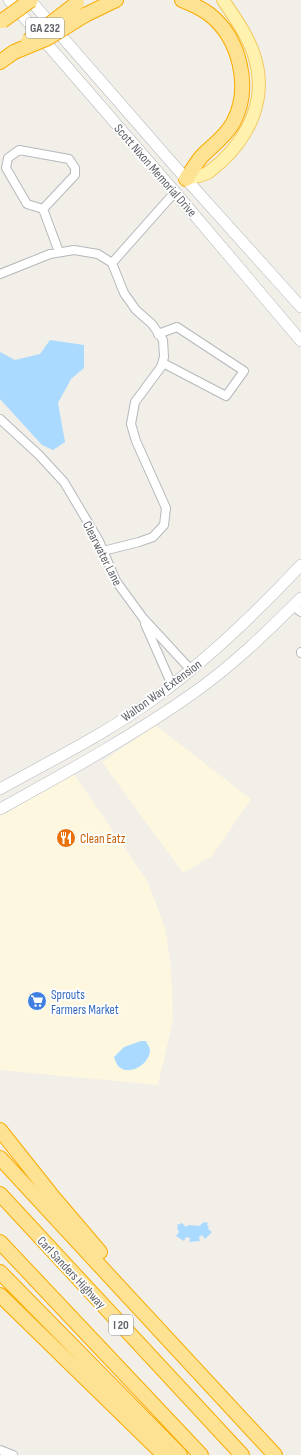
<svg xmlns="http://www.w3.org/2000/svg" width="301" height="1455" viewBox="0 0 301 1455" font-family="'Sofia Sans Condensed',sans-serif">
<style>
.commercial{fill:#fef7e0}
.water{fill:#aadaff}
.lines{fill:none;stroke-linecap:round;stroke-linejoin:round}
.street-casing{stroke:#b5b8bc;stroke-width:10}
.secondary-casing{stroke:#b6babf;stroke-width:12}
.primary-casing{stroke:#f2c960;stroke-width:14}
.highway-casing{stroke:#f9ab00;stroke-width:16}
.street{stroke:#fff;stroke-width:8}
.secondary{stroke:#fff;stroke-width:11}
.primary{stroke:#fff2af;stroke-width:12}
.highway{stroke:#fde293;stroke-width:14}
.highway-bridge-casing{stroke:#f9ab00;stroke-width:16;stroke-linecap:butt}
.highway-bridge{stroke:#fde293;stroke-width:14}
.labels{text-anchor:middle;stroke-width:3.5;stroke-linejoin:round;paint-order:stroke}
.shield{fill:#fff;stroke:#8f9295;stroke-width:1}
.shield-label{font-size:12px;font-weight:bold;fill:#5f6368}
.street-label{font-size:13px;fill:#5f6368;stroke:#fff}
.food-label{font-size:13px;fill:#c56008;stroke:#fff;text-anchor:start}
.shop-label{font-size:13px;fill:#366cbe;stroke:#fff;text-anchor:start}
</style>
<rect width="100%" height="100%" fill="#f1efe8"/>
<path class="commercial" d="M155 725 251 799 212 856 183 873 102 762Z
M74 774 148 882 166 931 171 969 173 1020 158 1085 0 1070V815Z"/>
<path class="water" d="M50 340 84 345V368L71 379 58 403 65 442 53 450 42 445 0 399V352L15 360 40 354Z
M141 1041H146C147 1044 150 1047 150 1050 150 1064 129 1077 118 1066 116 1063 115 1060 114 1057L124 1047Z
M204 1222 208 1223 207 1225 209 1227 208 1229 212 1232 205 1239 202 1235 199 1237 200 1241 189 1242 190 1238 186 1237 184 1241 176 1236 179 1232 177 1228 178 1227 177 1225 182 1223 186 1227 189 1225 199 1226Z"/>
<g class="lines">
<g class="street-casing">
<path id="street" d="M43 209 27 204 6 168 8 158 19 150 69 159 75 168V175L43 209 59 252
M112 263 175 192
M0 274 50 254 74 250 98 254 112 263
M158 334 177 327 244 371 226 396 163 363
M0 419 39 455 64 482 99 541 116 581 143 618 191 670
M103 551 139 542 153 537 164 525 166 508 136 441 131 424 135 402 161 367 164 357 163 340 152 324 136 310 124 293 112 263
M293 606 301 612
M145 624 172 685
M301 652V653
M0 1450 13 1455"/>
</g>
<g class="secondary-casing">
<path id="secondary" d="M9 0 175 192 301 341
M30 0 186 179 301 307
M0 789C52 760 107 733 155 698 208 659 256 613 301 565
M0 809C65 773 131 737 192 694 232 666 267 632 301 598"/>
</g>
<g class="primary-casing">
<path id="primary" d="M186 179C193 177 203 176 209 172 213 169 217 165 221 162 250 135 267 98 255 58 249 37 235 18 223 0"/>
</g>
<g class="highway-casing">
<path id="highway" d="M182 0C192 4 201 8 209 14 240 38 252 88 233 123 225 137 213 145 202 156 196 163 191 172 186 179
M85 15 116 0
M0 62 14 52
M0 1130 54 1198 100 1252
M0 1158 275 1455
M0 1194 242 1455
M0 1242 201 1455
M0 1272 180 1455
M0 1295 164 1455"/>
</g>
<use href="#street" class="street"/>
<use href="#secondary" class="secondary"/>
<use href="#primary" class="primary"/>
<use href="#highway" class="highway"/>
<g class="highway-bridge-casing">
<path id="highway-bridge" d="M2 21 31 0
M28 41 77 3
M14 52 48 38 85 15"/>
</g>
<use href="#highway-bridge" class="highway-bridge"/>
</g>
<defs>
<g id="restaurant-disc" transform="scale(1)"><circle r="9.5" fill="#e8710a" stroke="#fff"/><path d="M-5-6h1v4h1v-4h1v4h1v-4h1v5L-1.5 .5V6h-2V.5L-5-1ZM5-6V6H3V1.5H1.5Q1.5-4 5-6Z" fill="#fff"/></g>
<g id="supermarket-disc" transform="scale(1)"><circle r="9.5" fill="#3f7fe0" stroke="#fff"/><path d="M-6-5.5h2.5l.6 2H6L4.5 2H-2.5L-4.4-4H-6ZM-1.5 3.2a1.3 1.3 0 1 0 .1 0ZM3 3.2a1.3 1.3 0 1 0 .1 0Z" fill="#fff"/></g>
</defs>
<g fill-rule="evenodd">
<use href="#restaurant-disc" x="66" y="838"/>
<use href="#supermarket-disc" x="37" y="1001"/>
</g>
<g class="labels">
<g class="shield">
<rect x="26" y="18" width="38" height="20" rx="3"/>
<rect x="109" y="1315" width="24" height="20" rx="3"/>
</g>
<g class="shield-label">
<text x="45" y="32">GA 232</text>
<text x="121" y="1329">I 20</text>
</g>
<g class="street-label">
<text transform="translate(156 170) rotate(49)" y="5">Scott Nixon Memorial Drive</text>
<text transform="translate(103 553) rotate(63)" y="5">Clearwater Lane</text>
<text transform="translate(161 690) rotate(-36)" y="5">Walton Way Extension</text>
<text transform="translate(72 1272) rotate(47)" y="5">Carl Sanders Highway</text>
</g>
<g class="food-label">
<text x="80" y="843">Clean Eatz</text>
</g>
<g class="shop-label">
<text x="51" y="999">Sprouts<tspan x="51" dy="15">Farmers Market</tspan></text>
</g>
</g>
</svg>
